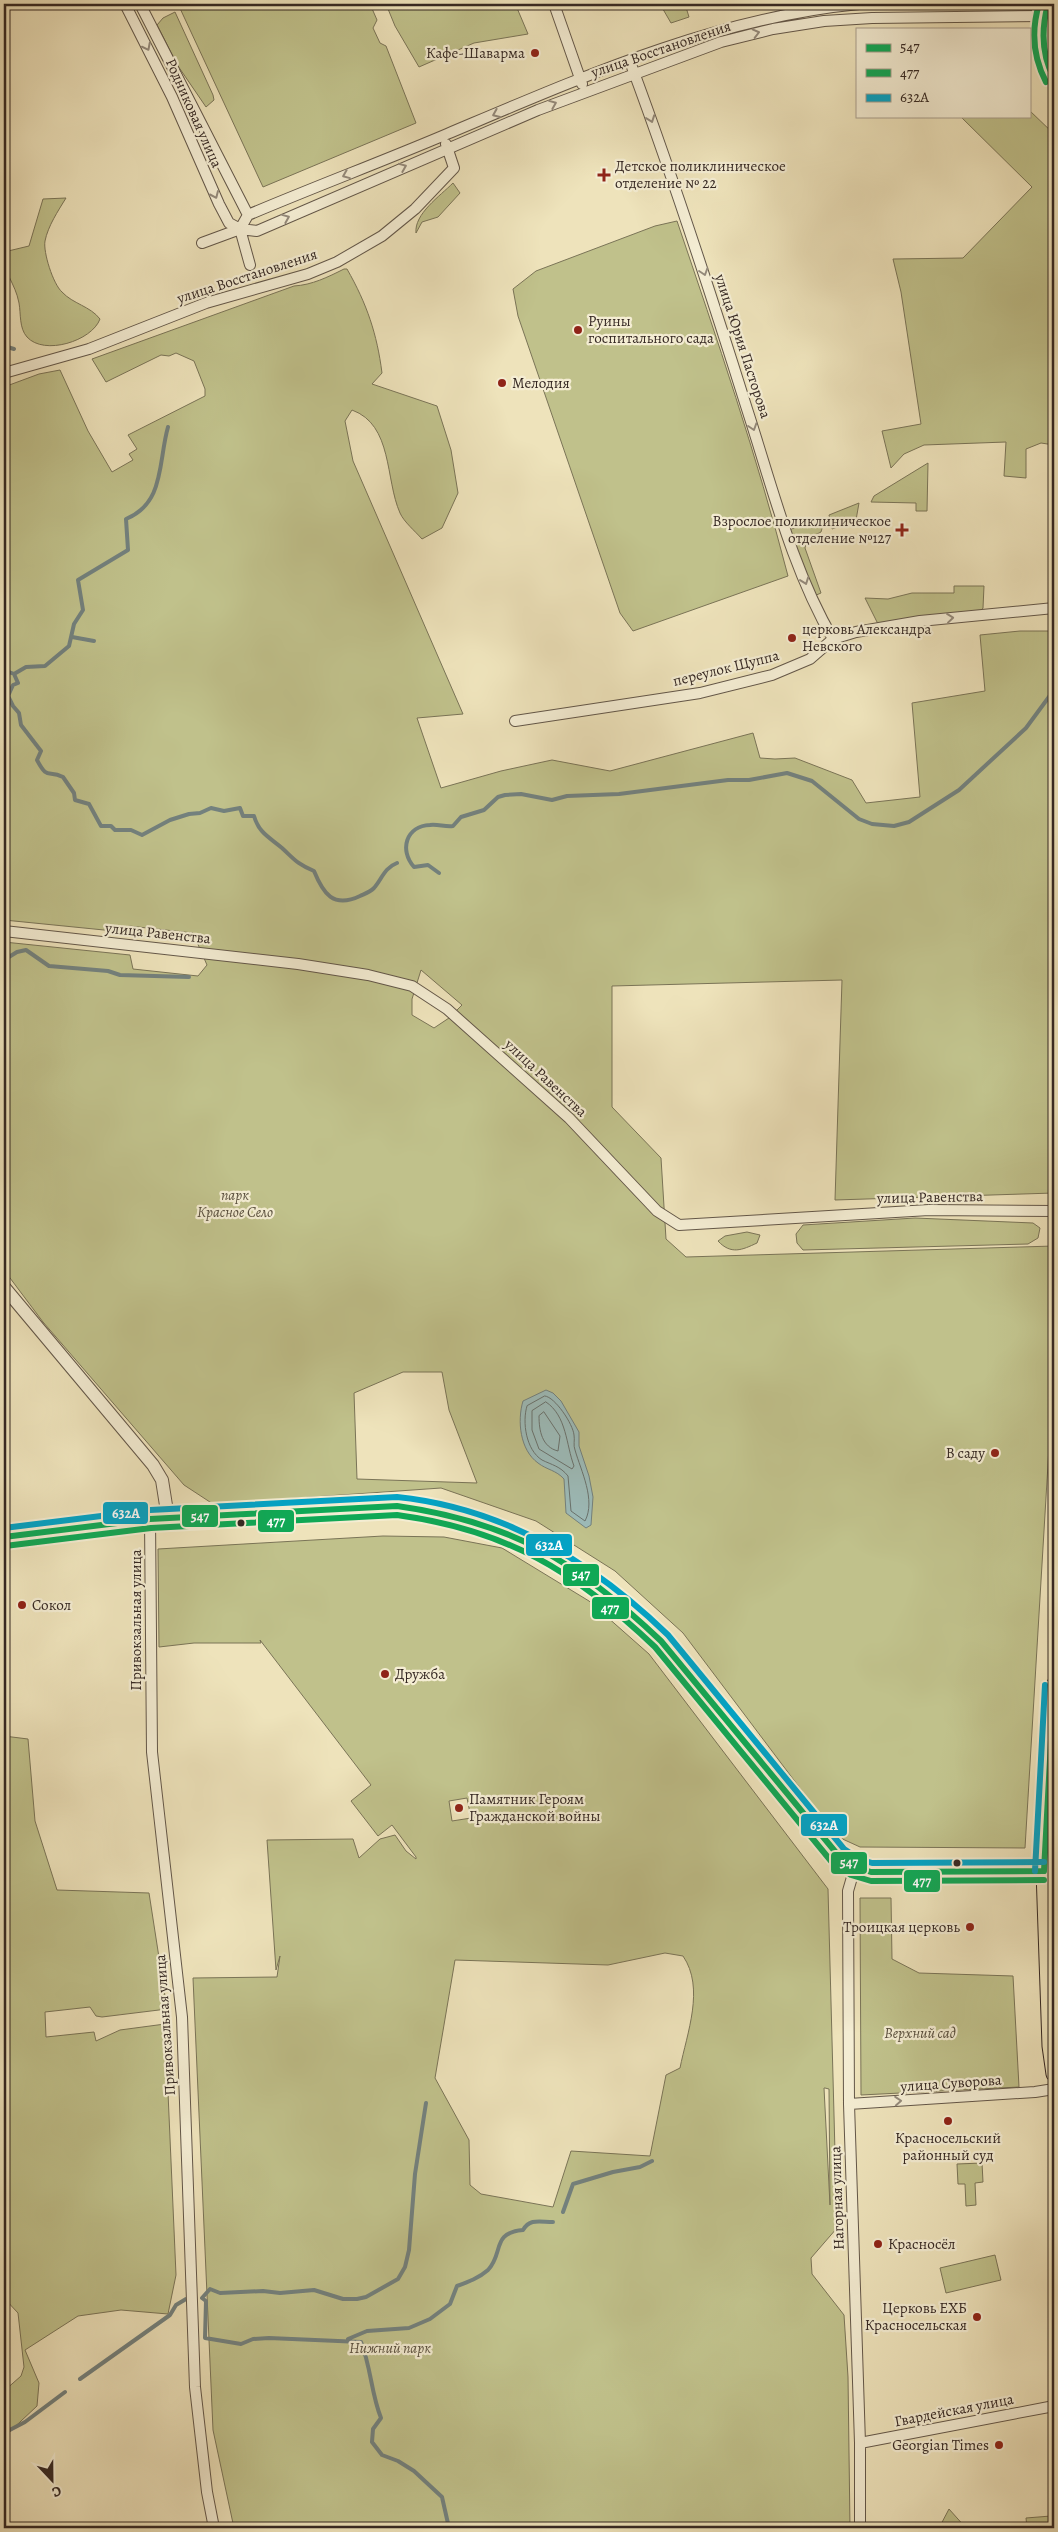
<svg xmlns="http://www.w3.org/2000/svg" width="1058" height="2532" viewBox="0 0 1058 2532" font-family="Alegreya,serif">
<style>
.green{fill:#c0c18b;stroke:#7a7457;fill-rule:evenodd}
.water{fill:#9dbcba;stroke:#73817e}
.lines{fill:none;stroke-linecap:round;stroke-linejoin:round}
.shore{stroke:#69726e;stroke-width:1}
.stream{stroke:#73817e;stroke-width:4}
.minor-casing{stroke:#635749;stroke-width:12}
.tertiary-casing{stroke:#635749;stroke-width:14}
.secondary-casing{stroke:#352823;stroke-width:16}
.primary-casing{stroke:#352823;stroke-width:17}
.minor{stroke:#f4edd3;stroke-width:10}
.tertiary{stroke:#f4edd3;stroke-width:12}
.secondary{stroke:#f4edd3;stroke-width:14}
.primary{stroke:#eee3bb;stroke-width:15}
.bus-1-casing{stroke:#f4edd3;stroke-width:10}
.bus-2-casing{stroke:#f4edd3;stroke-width:10}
.bus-3-casing{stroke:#f4edd3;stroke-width:10}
.bus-1{stroke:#10a855;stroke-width:6}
.bus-2{stroke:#10a855;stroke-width:6}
.bus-3{stroke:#03a3c5;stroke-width:6}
.oneway{stroke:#948a7b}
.poi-dot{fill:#8f2418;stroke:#f4edd3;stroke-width:2}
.bus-dot{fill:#352823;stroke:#f4edd3;stroke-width:2}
.labels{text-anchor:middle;stroke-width:4.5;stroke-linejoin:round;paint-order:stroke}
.street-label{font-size:15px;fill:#352823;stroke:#f4edd3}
.poi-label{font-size:15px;fill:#352823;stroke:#f4edd3;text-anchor:start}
.park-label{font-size:15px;font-style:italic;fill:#584e3d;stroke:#f4edd3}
.line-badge{stroke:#f4edd3;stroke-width:2}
.badge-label{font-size:14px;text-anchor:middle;font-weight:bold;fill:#fff}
</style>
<rect width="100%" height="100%" fill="#eee3bb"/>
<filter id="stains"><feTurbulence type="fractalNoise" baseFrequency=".004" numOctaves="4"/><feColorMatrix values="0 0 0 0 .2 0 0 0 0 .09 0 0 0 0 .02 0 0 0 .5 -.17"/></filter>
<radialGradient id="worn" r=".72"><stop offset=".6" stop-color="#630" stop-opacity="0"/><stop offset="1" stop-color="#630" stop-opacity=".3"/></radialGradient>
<path class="green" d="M178 4H370L377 20 373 28 380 43 386 46 416 123 263 187Z
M386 4H526L517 8 528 34 474 43 419 67 395 26Z
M660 4H685L689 17 671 23Z
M175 12 213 95 214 100 206 107 178 66 157 25 163 18Z
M1029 110 1054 134V445L1041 443 1026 449V478L1004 476 1006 442 924 445 904 454 891 468 882 431 921 424 901 292 893 259 963 258 1032 187 960 116H1029Z
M453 183 460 193 438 217 422 222 416 233C414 214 440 196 453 183Z
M66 198C58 211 48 226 45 241 43 252 53 284 62 292 73 304 90 306 100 319 92 341 44 356 27 337 19 328 21 314 19 303 15 282 4 276 4 252L29 246 43 199Z
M677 221C717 339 757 456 788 576L633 631 620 613 518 316 513 289 536 271 655 226Z
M344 269H347C367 304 377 334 382 373L372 384 437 406 451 450 458 493 442 528 422 539C415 531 404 522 400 513 385 479 393 425 352 410L345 421 353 461 463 714 417 718 441 788 501 771 552 760 610 771 753 733 760 758 775 759 795 758 852 780 866 803 920 797 912 703 985 691 980 635 1020 631H1054V1193L835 1200 842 980 612 986V1107L661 1158 666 1239 686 1257 1054 1246V1364L1025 1848 860 1847 836 1836 683 1633 615 1571 536 1521 441 1488 213 1504 184 1485 43 1322 4 1270V942L130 955 133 969 198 976 207 965 193 933 129 926 124 932 4 920V387L39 374 60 370 88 431 112 472 133 460 129 454 137 449 128 435 205 396V389L194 361 176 353 169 356 161 355 106 382 92 359 294 286C312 285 328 277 344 269ZM421 970 462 1005 449 1018 434 1028 412 1015V999ZM403 1372H442L449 1410 477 1483 357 1479 354 1393Z
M928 463 927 511H916V503L871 502 874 496Z
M859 503 856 520 832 529 829 515Z
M819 518 823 525 821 532 807 539 805 548 821 593 814 596 789 530Z
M954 586H984L983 608 981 611 878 624 865 598 888 599 912 593H954Z
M915 1218 1033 1223 1040 1228 1038 1238 1028 1244 803 1250 797 1243 796 1234 803 1225Z
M747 1232 760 1235 757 1243C742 1250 731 1255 718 1241L725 1236Z
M383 1536 444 1537 502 1548 589 1601 649 1654 828 1889 837 2228 811 2258 812 2274 844 2315 848 2377 850 2528H234L213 2430 193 1978 277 1977 280 1956 276 1970 267 1840 353 1839 359 1858 380 1839 395 1835 406 1851 416 1859V1857L392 1825 378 1836 351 1801 371 1785 260 1640 261 1643H194L159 1647 158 1549ZM467 1798 471 1818 452 1821 449 1801ZM665 1953 683 1956C705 1988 687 2033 680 2068L666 2075 650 2156 571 2151 553 2207 481 2194 470 2185 469 2140 435 2078 455 1960 608 1965ZM825 2088 829 2089 830 2205 824 2088Z
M4 1736 28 1739 35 1821 57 1890 149 1893 167 2009 102 2017 96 2016 90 2007 45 2012 46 2037 94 2032 96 2041 120 2030 165 2024 176 2275 168 2314 121 2310 78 2316 25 2350 39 2383 37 2406 4 2437V2391L21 2376 24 2367 18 2313 4 2298Z
M860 1898H891L892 1959 919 1973 1013 1976 1019 2087 861 2095Z
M982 2163 983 2182 975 2183 976 2205 966 2206 965 2184H958L957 2164Z
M995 2255 1001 2280 946 2293 940 2268Z
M949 2509 966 2528H939Z
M1051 2516V2528H1027L1026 2518Z"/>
<path class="water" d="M546 1390 553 1393 561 1401 579 1432V1446L589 1476 593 1497 591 1525 586 1528 566 1513 564 1479C556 1470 547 1470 538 1463 520 1450 517 1421 523 1401Z"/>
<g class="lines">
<path class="shore" d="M545 1396C555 1397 573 1424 574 1435 575 1440 573 1445 575 1450 581 1471 596 1500 585 1521L571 1511 568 1476C560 1466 552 1465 542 1460 526 1450 522 1422 527 1406Z
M546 1402C567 1416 566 1445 574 1466L572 1469 539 1449 532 1430V1411Z
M544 1412 560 1436 558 1451C542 1447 539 1431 539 1416Z"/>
<path class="stream" d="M4 346 14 349
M72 637 94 641
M4 670 14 674 18 683 13 685 8 696 13 706 19 713 21 725 41 751 37 760C48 781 48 769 63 777L74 793 75 800 89 804 101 826H111L115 830H131L142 835 170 820 189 814 200 813 211 808 224 811 240 808 243 816H254C259 833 269 837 282 848 294 859 297 864 314 871 323 893 333 909 360 896 364 894 370 892 374 888 382 879 384 868 397 863
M14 674 26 667 45 666 69 646 74 624 83 610 78 580 128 550 126 519C165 503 158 462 168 427
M439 873 428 865 414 867C399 850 406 826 430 825 438 824 445 827 453 826L461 817 484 810 498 797 505 795 521 794 552 800 567 796 619 794 728 780H749L787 773 812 781 859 819 872 824 894 826 909 822 959 790 1026 728 1054 690
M4 960 17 952 26 950 49 966 108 971 120 975 189 977
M426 2103 415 2174 409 2250 405 2267 398 2279 366 2297 357 2299H343L314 2290 280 2293 263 2291 220 2293 210 2289 202 2298 206 2301 205 2338 241 2344 253 2339 269 2338 361 2342C371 2367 371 2393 381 2418L373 2429 372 2442 382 2455 398 2461 414 2471 442 2497 449 2528
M563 2212 573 2184 613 2172 640 2167 652 2161
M348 2339 367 2331 409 2328 430 2319 450 2304 457 2286C468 2282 479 2278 488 2270 504 2253 491 2233 523 2230 530 2218 540 2222 553 2222
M80 2379 170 2315 176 2305 186 2299
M4 2433 25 2422 65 2392"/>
<g class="minor-casing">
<path id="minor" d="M125 4 172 97 219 204 229 223 240 229
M140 4 248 215
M554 4 582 84
M632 67C674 180 711 294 747 409 772 486 792 569 833 639
M240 229 248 215C314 187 381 162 447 134 580 78 714 18 859 4
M240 229 250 265
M202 243 240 229 257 231 538 110 721 42 773 29 824 21 872 18 1044 16
M4 373 89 349 206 303 308 274 337 262 382 236 415 209 454 168 446 144
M515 721 700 693 772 675 810 659 833 639 856 632 920 621 1054 608
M4 931 298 964 368 975 412 986 447 1009 569 1118 657 1211 679 1225 929 1210 1054 1211
M150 1519 152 1752 182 2017 195 2387 207 2492 214 2528
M855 1867 848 1891 849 2104 860 2443V2528
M849 2104 1035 2092 1054 2089
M860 2443 1054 2406"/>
</g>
<g class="tertiary-casing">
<path id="tertiary" d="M4 1287 153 1465 162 1480 168 1518"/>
</g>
<g class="secondary-casing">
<path id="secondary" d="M4 1537 150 1519 397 1506C503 1515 587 1566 661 1641L838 1855 855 1867 871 1872 1054 1871"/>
</g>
<g class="primary-casing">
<path id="primary" d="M1048 4C1040 28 1040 56 1054 78
M1054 1685 1044 1871 1050 2046 1054 2074"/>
</g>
<use href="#minor" class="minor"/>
<use href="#tertiary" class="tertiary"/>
<use href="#secondary" class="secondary"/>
<use href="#primary" class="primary"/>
<g class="bus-1-casing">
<path id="bus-1" d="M1048 4C1041 30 1041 54 1054 78
M4 1537 150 1519 397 1506C512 1522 578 1562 661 1641L838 1855 855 1867 871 1872 1044 1871
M1044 1871 1054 1685"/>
</g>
<g class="bus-2-casing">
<path id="bus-2" d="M1039 4C1031 31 1033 57 1046 82
M5 1546 151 1528 397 1515C507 1530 575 1571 655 1647L831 1861 851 1875 871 1881 1044 1880"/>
</g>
<g class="bus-3-casing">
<path id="bus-3" d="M1054 14 1051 33 1054 57
M4 1528 150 1510 397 1497C504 1508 592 1561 668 1635L844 1849 859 1859 872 1863 1044 1862
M1035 1871 1045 1685"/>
</g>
<use href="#bus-1" class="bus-1"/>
<use href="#bus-2" class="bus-2"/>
<use href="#bus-3" class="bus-3"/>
</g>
<defs><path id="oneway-chevron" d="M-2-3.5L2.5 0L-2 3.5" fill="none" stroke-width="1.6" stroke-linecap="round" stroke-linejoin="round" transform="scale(1.25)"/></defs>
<g class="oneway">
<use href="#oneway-chevron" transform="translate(756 33) rotate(-14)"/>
<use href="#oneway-chevron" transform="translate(147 47) rotate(63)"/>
<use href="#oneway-chevron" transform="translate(553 104) rotate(-22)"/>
<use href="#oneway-chevron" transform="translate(496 114) rotate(157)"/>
<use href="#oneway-chevron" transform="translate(651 119) rotate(70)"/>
<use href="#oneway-chevron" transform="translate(403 167) rotate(-22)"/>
<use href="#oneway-chevron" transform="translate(346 175) rotate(158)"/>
<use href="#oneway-chevron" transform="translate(215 195) rotate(66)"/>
<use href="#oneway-chevron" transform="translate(286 218) rotate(-22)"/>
<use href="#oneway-chevron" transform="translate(704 272) rotate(72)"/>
<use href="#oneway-chevron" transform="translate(753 427) rotate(72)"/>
<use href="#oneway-chevron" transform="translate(805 581) rotate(70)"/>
<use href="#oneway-chevron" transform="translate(950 618) rotate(-6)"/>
<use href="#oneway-chevron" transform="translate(898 2101) rotate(-4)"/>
</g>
<g class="poi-dot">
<circle cx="535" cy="53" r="5"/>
<path d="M601.5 167.5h5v5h5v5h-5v5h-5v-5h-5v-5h5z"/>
<circle cx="578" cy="330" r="5"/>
<circle cx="502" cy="383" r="5"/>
<path d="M899.5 522.5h5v5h5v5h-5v5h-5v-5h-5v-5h5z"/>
<circle cx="792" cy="638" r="5"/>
<circle cx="995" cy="1453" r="5"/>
<circle cx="22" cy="1605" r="5"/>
<circle cx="385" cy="1674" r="5"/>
<circle cx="459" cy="1808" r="5"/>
<circle cx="970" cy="1927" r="5"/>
<circle cx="948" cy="2121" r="5"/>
<circle cx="878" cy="2244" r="5"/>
<circle cx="977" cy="2317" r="5"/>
<circle cx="999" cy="2445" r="5"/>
</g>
<g class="bus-dot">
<circle cx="241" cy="1523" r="4.5"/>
<circle cx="957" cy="1863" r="4.5"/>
</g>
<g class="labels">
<g class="street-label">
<text transform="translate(661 49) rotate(-19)" y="5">улица Восстановления</text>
<text transform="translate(194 113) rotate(66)" y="5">Родниковая улица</text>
<text transform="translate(247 276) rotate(-18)" y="5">улица Восстановления</text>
<text transform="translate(743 346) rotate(72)" y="5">улица Юрия Пасторова</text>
<text transform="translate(726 668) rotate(-14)" y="5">переулок Щуппа</text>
<text transform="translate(158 933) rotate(6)" y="5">улица Равенства</text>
<text transform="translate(546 1078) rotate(43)" y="5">улица Равенства</text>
<text transform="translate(930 1197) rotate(-1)" y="5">улица Равенства</text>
<text transform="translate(136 1620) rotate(-90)" y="5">Привокзальная улица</text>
<text transform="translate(165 2025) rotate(-94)" y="5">Привокзальная улица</text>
<text transform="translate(951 2083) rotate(-4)" y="5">улица Суворова</text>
<text transform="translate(837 2198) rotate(-92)" y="5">Нагорная улица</text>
<text transform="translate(954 2410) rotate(-11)" y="5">Гвардейская улица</text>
</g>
<g class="poi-label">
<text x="525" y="58" text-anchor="end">Кафе-Шаварма</text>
<text x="615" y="171">Детское поликлиническое<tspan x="615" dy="17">отделение № 22</tspan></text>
<text x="588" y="326">Руины<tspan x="588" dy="17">госпитального сада</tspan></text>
<text x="512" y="388">Мелодия</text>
<text x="891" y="526" text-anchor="end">Взрослое поликлиническое<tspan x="891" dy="17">отделение №127</tspan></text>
<text x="802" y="634">церковь Александра<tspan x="802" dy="17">Невского</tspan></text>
<text x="985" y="1458" text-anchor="end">В саду</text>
<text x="32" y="1610">Сокол</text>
<text x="395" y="1679">Дружба</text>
<text x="469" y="1804">Памятник Героям<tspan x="469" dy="17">Гражданской войны</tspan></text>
<text x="960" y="1932" text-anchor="end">Троицкая церковь</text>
<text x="948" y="2143" text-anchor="middle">Красносельский<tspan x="948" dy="17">районный суд</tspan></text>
<text x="888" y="2249">Красносёл</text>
<text x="967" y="2313" text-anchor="end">Церковь ЕХБ<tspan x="967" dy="17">Красносельская</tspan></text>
<text x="989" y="2450" text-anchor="end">Georgian Times</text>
</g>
<g class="park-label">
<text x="235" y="1200">парк<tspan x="235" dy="17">Красное Село</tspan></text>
<text x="920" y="2038">Верхний сад</text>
<text x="390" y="2353">Нижний парк</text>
</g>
</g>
<g class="line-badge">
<rect x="102" y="1501" width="47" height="24" rx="5" fill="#03a3c5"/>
<rect x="181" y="1504" width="38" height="24" rx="5" fill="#10a855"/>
<rect x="257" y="1509" width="38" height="24" rx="5" fill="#10a855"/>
<rect x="525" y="1533" width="48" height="24" rx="5" fill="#03a3c5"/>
<rect x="562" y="1563" width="38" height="24" rx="5" fill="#10a855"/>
<rect x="591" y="1596" width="39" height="24" rx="5" fill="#10a855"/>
<rect x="800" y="1813" width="48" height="24" rx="5" fill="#03a3c5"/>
<rect x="830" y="1851" width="38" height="24" rx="5" fill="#10a855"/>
<rect x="903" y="1869" width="38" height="24" rx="5" fill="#10a855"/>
</g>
<g class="badge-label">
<text x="126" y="1518">632А</text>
<text x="200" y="1521">547</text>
<text x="276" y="1526">477</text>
<text x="549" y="1550">632А</text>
<text x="581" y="1579">547</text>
<text x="610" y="1613">477</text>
<text x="824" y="1830">632А</text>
<text x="849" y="1867">547</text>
<text x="922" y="1886">477</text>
</g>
<rect width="1058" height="2532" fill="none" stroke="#eee3bb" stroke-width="20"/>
<rect x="5" y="5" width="1048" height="2522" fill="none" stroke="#352823" stroke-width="2.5"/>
<rect x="10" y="10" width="1038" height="2512" fill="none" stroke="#352823"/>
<rect x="856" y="28" width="175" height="90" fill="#f4edd3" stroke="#a89e8d"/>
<rect x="866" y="44" width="25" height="8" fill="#10a855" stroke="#a89e8d"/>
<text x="900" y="52" font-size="15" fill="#352823">547</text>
<rect x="866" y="69" width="25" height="8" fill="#10a855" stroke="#a89e8d"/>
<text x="900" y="78" font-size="15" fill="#352823">477</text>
<rect x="866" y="94" width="25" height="8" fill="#03a3c5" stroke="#a89e8d"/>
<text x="900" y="102" font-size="15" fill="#352823">632А</text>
<g transform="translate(52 2480) rotate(158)" stroke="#f4edd3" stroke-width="4" paint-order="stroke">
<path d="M0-4L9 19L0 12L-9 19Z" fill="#352823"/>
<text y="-8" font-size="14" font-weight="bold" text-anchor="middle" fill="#352823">С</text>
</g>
<rect width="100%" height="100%" filter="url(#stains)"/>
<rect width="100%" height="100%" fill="url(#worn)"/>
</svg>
